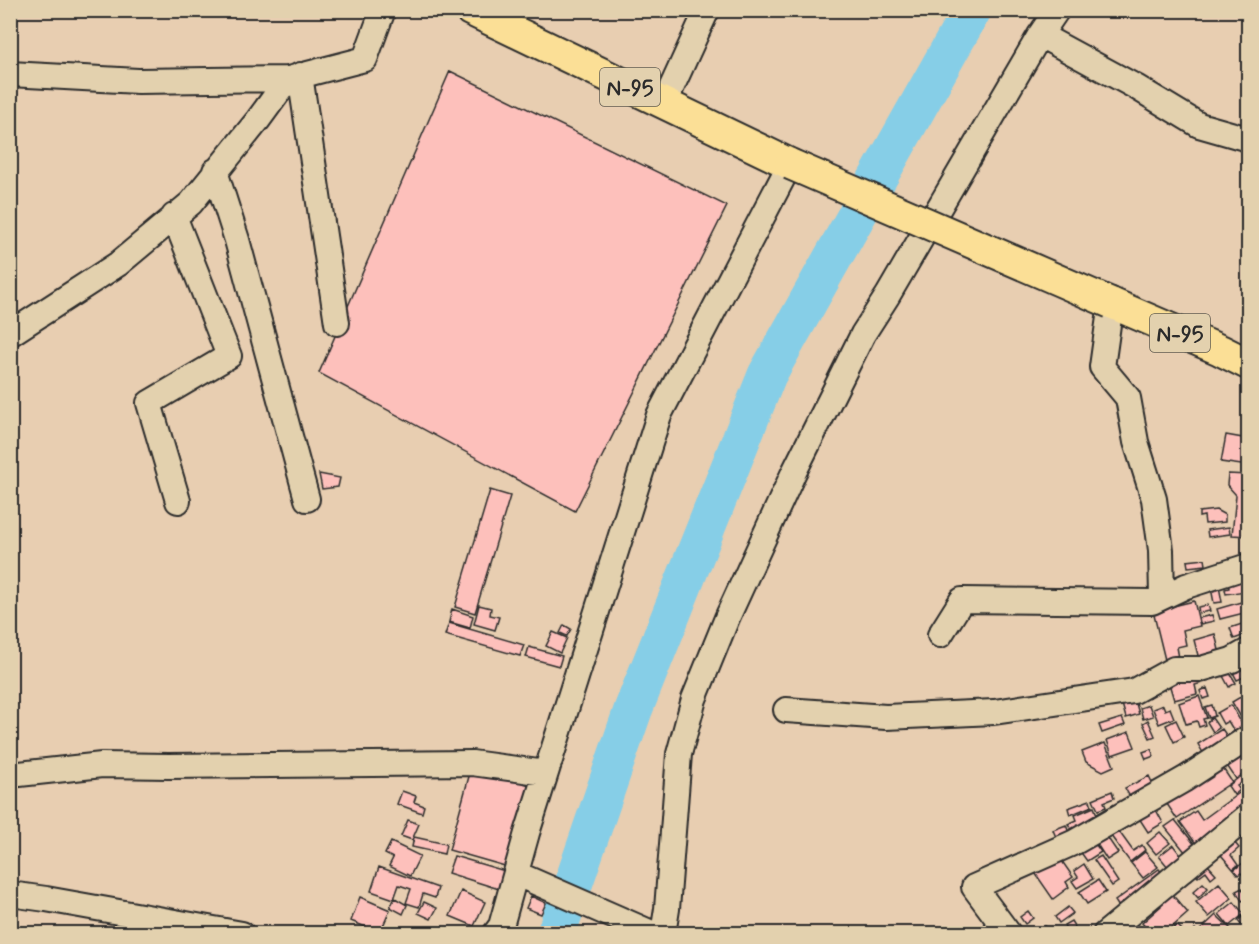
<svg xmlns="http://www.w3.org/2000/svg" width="1259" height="944" viewBox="0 0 1259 944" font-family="Mynerve,sans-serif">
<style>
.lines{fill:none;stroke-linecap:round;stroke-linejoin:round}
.river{stroke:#86cee7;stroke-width:39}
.building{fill:#fdc0bb;stroke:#2b2b2b;stroke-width:1.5}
.minor-casing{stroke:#2b2b2b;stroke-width:28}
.major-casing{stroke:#2b2b2b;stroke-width:34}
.minor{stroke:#e3d1ae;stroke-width:24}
.major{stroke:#fbdf96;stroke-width:30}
.major-bridge-casing{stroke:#2b2b2b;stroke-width:34;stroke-linecap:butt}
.major-bridge{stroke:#fbdf96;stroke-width:30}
.labels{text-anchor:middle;stroke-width:4.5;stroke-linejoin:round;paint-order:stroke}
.shield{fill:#e3d1ae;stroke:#625d52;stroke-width:1.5}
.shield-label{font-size:22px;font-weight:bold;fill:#2b2b2b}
</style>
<rect width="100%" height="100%" fill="#e8ceb1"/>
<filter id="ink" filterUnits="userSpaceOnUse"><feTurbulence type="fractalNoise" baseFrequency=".0167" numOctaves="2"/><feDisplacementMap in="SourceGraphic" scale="12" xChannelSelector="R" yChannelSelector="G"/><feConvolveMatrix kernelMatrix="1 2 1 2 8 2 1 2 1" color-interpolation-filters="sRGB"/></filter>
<g filter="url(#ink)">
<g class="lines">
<path class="river" d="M556 934 633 710 767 375 972 10"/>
</g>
<path class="building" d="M450 71 727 206 575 511 319 373Z
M1226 435 1248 439V466L1221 462Z
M319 474 340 478 338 487 322 489Z
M1228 474 1248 475V536L1232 535 1236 495 1227 485Z
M490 490 510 496 475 613 455 607Z
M1216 510 1225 515V522L1205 524 1204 516 1199 517V512Z
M1229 527 1230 534 1208 537 1207 530Z
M1205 559 1206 565 1188 567 1187 561Z
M1248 575V596H1246L1245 591 1226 594 1225 589 1229 588 1227 578Z
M1210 583 1219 586 1222 602 1214 603Z
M1248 600V612L1220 619 1217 609Z
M1194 601 1200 626 1183 630 1186 645 1177 647 1179 658 1184 656 1186 664 1167 668 1153 611Z
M479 605 491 608 490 615 499 617 495 630 474 624Z
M1208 605 1210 611 1199 613 1198 607Z
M452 609 473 616 470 628 449 622Z
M1212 615 1214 621 1200 624 1199 618Z
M1248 622V634L1234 639 1230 628Z
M449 623 524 645 520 656 445 635Z
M564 625 571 629 567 636 560 633Z
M553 632 567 638 560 653 546 646Z
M1215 634 1221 658 1200 663 1194 640Z
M529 647 562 656 559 666 526 657Z
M1248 661V684L1244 677 1237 680 1229 665Z
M1228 670 1236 683 1229 687 1222 674Z
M1204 671 1206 682 1195 685 1197 694 1174 700 1168 680Z
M1207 688 1210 697 1203 699 1200 691Z
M1133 693 1139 714 1126 718 1120 697Z
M1247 693 1248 695V729L1232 702Z
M1199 696 1207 718 1203 719 1205 725 1199 727 1197 721 1186 724 1179 703Z
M1149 705 1153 716 1143 719 1140 708Z
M1163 705 1165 710 1170 708 1174 718 1159 724 1153 709Z
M1212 705 1215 716 1209 718 1205 707Z
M1231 705 1248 734 1240 741 1228 721 1223 724 1217 713Z
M1122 718 1125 725 1102 733 1099 725Z
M1212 718 1219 728 1213 732 1207 722Z
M1148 720 1155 736 1150 738 1143 723Z
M1176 720 1184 737 1174 742 1166 725Z
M1222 729 1231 742 1206 758 1198 744Z
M1129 732 1135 747 1112 755 1107 740Z
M1105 743 1114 766 1103 771 1086 762 1082 752Z
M1248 745V771L1236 779 1224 761Z
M1151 749 1154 756 1146 759 1143 752Z
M1220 764 1232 782 1177 819 1165 801Z
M471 769 534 786 512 868 449 850Z
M1242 775 1246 780 1237 786 1240 790 1234 795 1228 786Z
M1149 776 1157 793 1134 804 1125 788Z
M402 791 416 796 414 802 424 806 422 813 397 804Z
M1112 791 1114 798 1104 802 1106 807 1098 810 1093 799Z
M1242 791 1248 799V815L1200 849 1180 822 1196 811 1202 820Z
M1090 800 1092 806 1070 815 1068 808Z
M1094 807 1101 825 1074 837 1068 824 1077 820 1075 815Z
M1155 808 1163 823 1148 832 1139 818Z
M408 820 419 824 412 840 401 836Z
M1175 820 1195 845 1190 858 1165 827Z
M1066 825 1071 838 1058 842 1053 830Z
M1115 826 1133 851 1142 845 1145 850 1130 862 1108 832Z
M1103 831 1118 853 1107 860 1093 838Z
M1160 832 1170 843 1156 854 1147 843Z
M414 837 446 844 444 854 412 847Z
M1230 837 1239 848 1231 855 1238 865 1233 869 1216 849Z
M1091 838 1101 852 1087 861 1077 847Z
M391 842 420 856 410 876 389 866 393 858 385 854Z
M1173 845 1186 862 1168 867 1159 856Z
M1145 852 1158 867 1143 878 1131 863Z
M1057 854 1073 877 1066 882 1069 887 1053 899 1033 870Z
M454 856 505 871 499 889 448 873Z
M1101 856 1118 882 1112 886 1094 860Z
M1248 859V880L1241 873 1238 875 1234 870Z
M1206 863 1216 874 1211 878 1206 871 1198 877 1194 873Z
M1084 864 1093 879 1077 888 1072 881 1078 877 1074 871Z
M379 867 438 888 435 898 423 894 419 907 406 903 411 889 399 885 394 899 371 891Z
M1159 869 1163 874 1123 913 1115 901Z
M1098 880 1106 892 1087 904 1079 892Z
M1203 883 1208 888 1198 898 1193 892Z
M1219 883 1232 898 1209 917 1196 902Z
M1242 888 1248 898 1242 901 1236 891Z
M461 891 485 902 474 926 450 916Z
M1169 891 1188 913 1164 934H1151L1142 923 1161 906 1157 902Z
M531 896 546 903 541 914 526 908Z
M360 897 390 910 380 933 351 921Z
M395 898 407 905 403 914 390 907Z
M424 902 437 908 431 919 418 913Z
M1234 902 1244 914 1229 926 1219 914Z
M1068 907 1073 913 1059 923 1055 917Z
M1028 911 1033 918 1025 924 1020 917Z
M1216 915 1231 929 1226 934H1191L1195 929 1198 932Z
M1243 916 1248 922V933L1238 921Z
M1071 921 1079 934H1069L1064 925Z
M1177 925 1182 930 1178 934H1167Z
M1045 926 1050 934H1033Z"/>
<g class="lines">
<g class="minor-casing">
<path id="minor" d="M1040 35 1136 87 1199 125 1248 139
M10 74 138 81 288 79
M300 75 337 323
M664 104 707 10
M215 171 237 240 307 499
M174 216 229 356 149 403 178 501
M1111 303 1102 367 1128 398 1136 442 1154 499 1161 550 1162 597
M10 334 118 264 191 203 258 120 288 79 365 59 383 10
M940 635 962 600 1152 602 1186 586 1248 566
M786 710 886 717 994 712 1134 691 1174 669H1201L1232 660 1248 651
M10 775 102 765 169 766 472 763 546 773
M517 874 654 934
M10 894 46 899 242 934
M495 934 501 926 527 833 659 415 790 164
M663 934 667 909 679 754 694 699 727 618 794 472 863 334 888 295 1040 35 1057 10
M1009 934 974 887 1075 842 1185 779 1248 738
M1105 934 1248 816"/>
</g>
<g class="major-casing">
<path id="major" d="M470 10 790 164
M1111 303 1220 350 1248 364"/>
</g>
<use href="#minor" class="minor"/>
<use href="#major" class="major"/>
<g class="major-bridge-casing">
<path id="major-bridge" d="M790 164 1111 303"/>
</g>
<use href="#major-bridge" class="major-bridge"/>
</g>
</g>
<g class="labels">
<g class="shield">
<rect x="600" y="68" width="60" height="38" rx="4.5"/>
<rect x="1150" y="314" width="60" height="38" rx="4.5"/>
</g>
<g class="shield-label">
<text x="630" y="95">N-95</text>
<text x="1180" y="341">N-95</text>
</g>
</g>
<rect width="1259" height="944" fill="none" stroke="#e3d1ae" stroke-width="36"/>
<rect x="18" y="18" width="1223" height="908" fill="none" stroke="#2b2b2b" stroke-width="2" filter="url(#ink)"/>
</svg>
